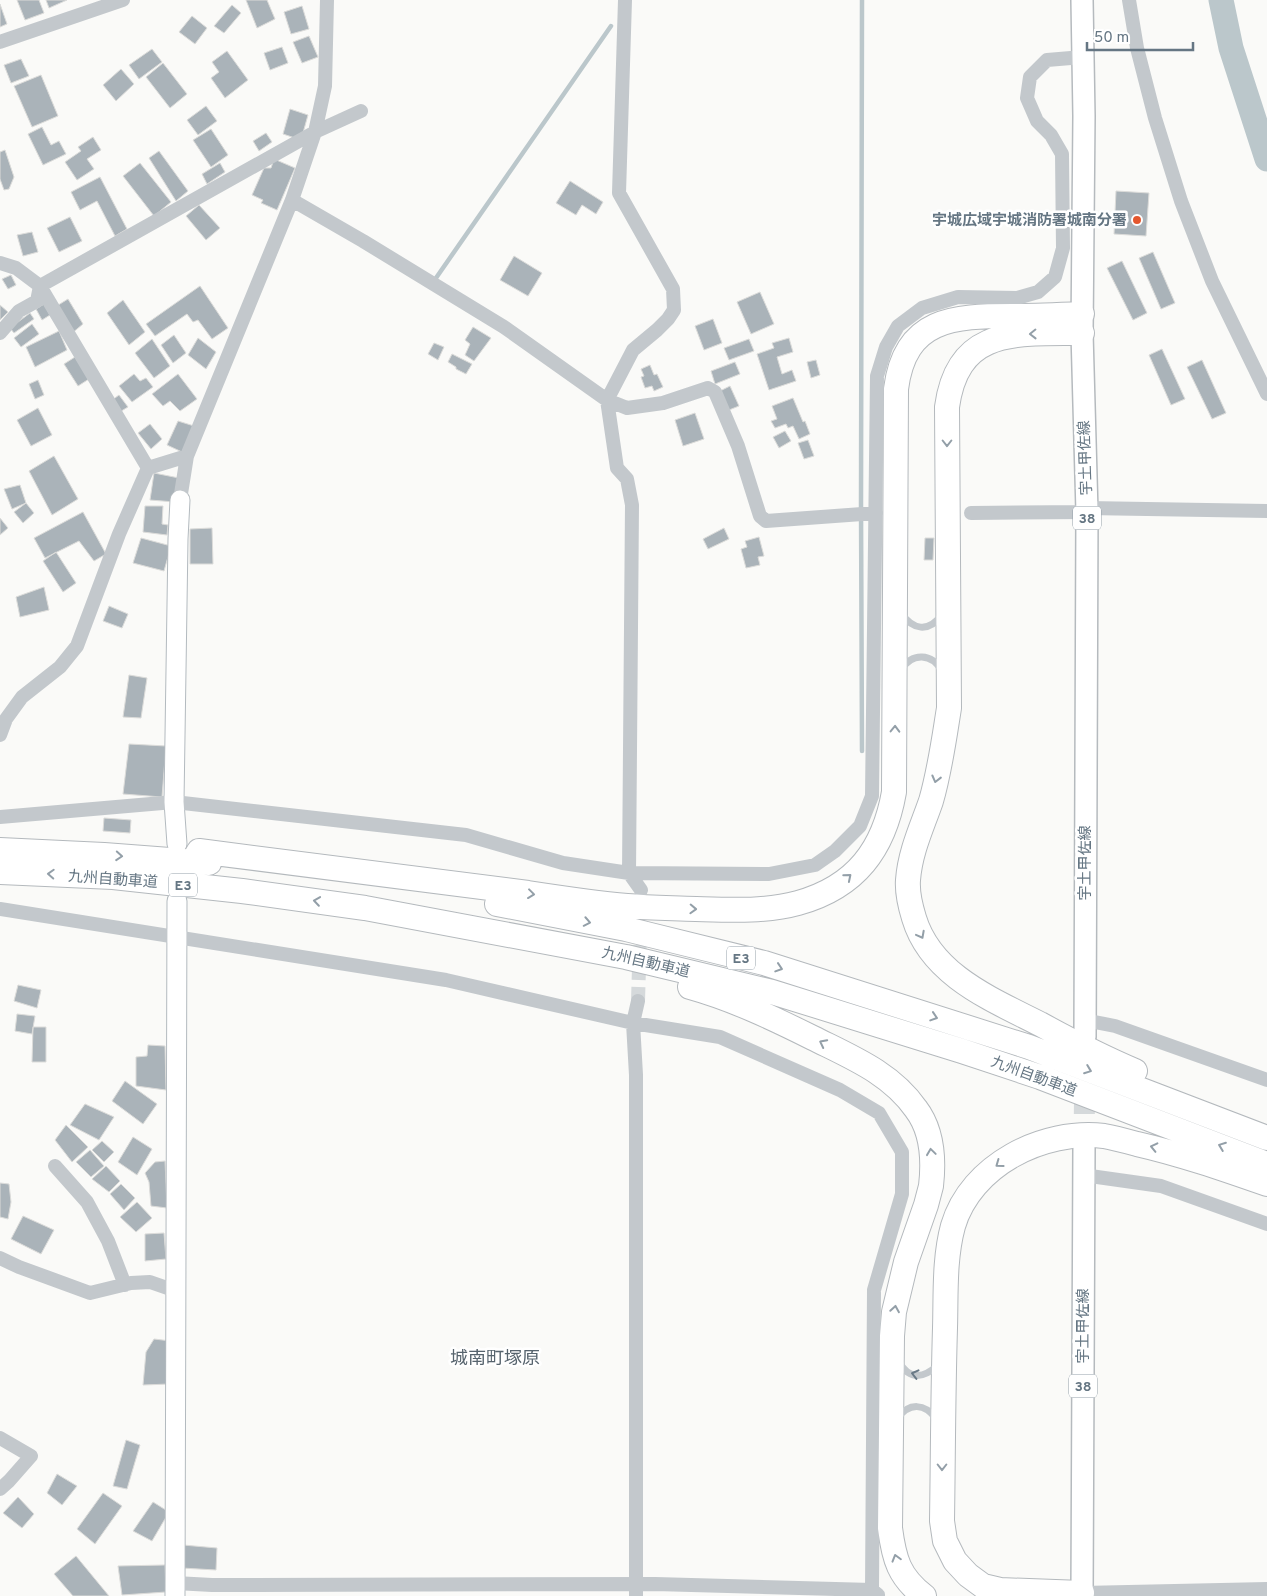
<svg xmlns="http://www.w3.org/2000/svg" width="1267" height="1596" viewBox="0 0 1267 1596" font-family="Overpass,'Noto Sans JP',sans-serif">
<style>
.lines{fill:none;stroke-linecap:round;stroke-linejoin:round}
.stream{stroke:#bbc7cb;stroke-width:4.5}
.river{stroke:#bbc7cb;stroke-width:25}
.building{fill:#aab3b9;stroke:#dcdcda}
.street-tunnel{stroke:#d5d9db;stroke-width:14;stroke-dasharray:14 7;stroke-linecap:butt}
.primary-tunnel{stroke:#d5d9db;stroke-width:21;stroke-dasharray:21 11;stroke-linecap:butt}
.secondary-casing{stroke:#b3babf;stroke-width:21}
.primary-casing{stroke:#b5babe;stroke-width:24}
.highway-casing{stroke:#b4b9bd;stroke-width:26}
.lane{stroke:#c3c8cc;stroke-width:7}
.street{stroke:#c3c8cc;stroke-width:14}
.secondary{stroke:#fff;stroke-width:19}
.primary{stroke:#fff;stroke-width:21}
.highway{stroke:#fff;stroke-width:24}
.oneway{stroke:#939fa8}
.oneway2{stroke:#6a7a87}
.poi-dot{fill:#e4572e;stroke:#fff;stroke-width:2}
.labels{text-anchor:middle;stroke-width:5;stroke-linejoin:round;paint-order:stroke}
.shield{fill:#fff;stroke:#939fa8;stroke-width:1}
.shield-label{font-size:14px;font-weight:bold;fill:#657683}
.poi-label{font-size:15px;font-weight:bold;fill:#657683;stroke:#fff;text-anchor:end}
.street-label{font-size:15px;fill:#657683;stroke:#fff}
.quarter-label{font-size:18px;fill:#57646e;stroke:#fff}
</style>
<rect width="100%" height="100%" fill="#fafaf8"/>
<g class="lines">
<path class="stream" d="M436 278 611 26
M862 751 861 505 862 0"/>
<path class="river" d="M1221 0 1231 48 1267 159"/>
</g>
<path class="building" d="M17 0H39L44 13 25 20Z
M46 0H67L49 8Z
M246 0H267L275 19 257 28Z
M0 4 7 24 0 27Z
M232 5 241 13 224 33 214 26Z
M302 6 309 29 291 34 284 12Z
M192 16 207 28 195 44 179 32Z
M309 36 318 57 302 63 293 42Z
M282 47 288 63 270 70 264 53Z
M152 49 162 62 139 79 129 65Z
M227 51 248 80 225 98 211 78 219 72 212 62Z
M21 59 29 76 11 83 4 65Z
M163 63 187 94 170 108 146 77Z
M121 69 134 84 116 101 103 85Z
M41 75 58 116 32 127 14 86Z
M206 106 217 121 198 135 187 120Z
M290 109 308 115 301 140 283 134Z
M42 127 51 145 59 141 66 154 43 165 28 134Z
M211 129 228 155 211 167 193 140Z
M266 133 272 142 259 151 253 141Z
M93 137 101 150 87 159 94 169 77 180 65 162 81 151 78 147Z
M5 150 14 177 9 189 4 190 0 179V152Z
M159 151 188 191 176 201 149 158Z
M274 159 295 168 277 210 261 203 263 200 252 195 264 168H271Z
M140 163 171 202 154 216 123 176Z
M220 163 225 172 207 184 202 174Z
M100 177 127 229 115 236 97 201 80 210 71 192Z
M570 181 603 202 596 214 582 205 576 215 556 203Z
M1116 191 1149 193 1146 236 1114 234Z
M199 205 220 228 206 240 186 216Z
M70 217 82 241 59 252 47 228Z
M32 232 38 252 23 256 17 235Z
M1153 252 1175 303 1161 309 1139 258Z
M514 256 542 273 528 296 500 280Z
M1122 261 1147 313 1133 320 1107 268Z
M11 275 16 285 8 289 2 279Z
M200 286 228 328 212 339 198 320 193 322 187 314 155 336 146 324Z
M760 292 774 324 751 334 737 302Z
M68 299 83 324 71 334 55 307Z
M123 300 145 332 129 345 107 313Z
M44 304 50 315 42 320 36 309Z
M0 305 8 312 0 320Z
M30 313 34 319 14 333 10 328Z
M713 319 722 343 704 350 695 326Z
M32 324 39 334 21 347 14 338Z
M473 327 491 338 474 361 465 355 470 344 465 340Z
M59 331 67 350 35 367 26 347Z
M174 335 186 353 173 363 161 345Z
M198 338 216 352 206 369 188 355Z
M789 338 793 352 777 357 782 374 792 370 796 381 769 390 757 354 774 348 772 343Z
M152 339 170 366 154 378 135 353Z
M749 339 754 351 729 360 724 348Z
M434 343 444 347 438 360 428 354Z
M1162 349 1185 399 1171 405 1149 355Z
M452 354 472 364 466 374 456 369V367L448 362Z
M75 357 89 379 78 386 64 364Z
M816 360 820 375 811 378 807 362Z
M1202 360 1226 413 1212 419 1187 367Z
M735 362 740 374 715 384 711 371Z
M650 365 654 375 657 374 663 387 654 391 652 386 645 388 641 377 644 376 641 369Z
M134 374 140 381 146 378 153 387 132 402 119 386Z
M178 374 197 399 180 411 170 401 163 406 152 394Z
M38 380 44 395 35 399 29 384Z
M730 386 739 406 729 410 720 391Z
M119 395 128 407 118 413 111 401Z
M793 398 803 422 805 421 810 434 799 439 793 426 788 428 786 424 775 428 771 421 777 419 772 406Z
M38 408 52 435 31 446 17 420Z
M695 413 704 439 683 446 675 420Z
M178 421 194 426 182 452 167 445Z
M150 424 162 439 151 449 138 433Z
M785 431 791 441 779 448 773 437Z
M808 440 814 456 804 459 798 443Z
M54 456 78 499 52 515 29 471Z
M154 473 179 478 175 502 150 500Z
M20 485 26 503 12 509 4 489Z
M26 503 34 513 23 523 14 512Z
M145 506H163L162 524 168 525 167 535 143 532Z
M83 512 106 554 94 561 79 541 45 558 34 538Z
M0 518 8 528 0 535Z
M212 528 213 564H190V529Z
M724 528 729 539 708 549 703 539Z
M759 537 764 556 758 557 760 565 746 568 741 549 747 547 745 541Z
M141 538 171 546 164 571 133 563Z
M925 538H934L933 560H924Z
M56 552 76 583 63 592 43 561Z
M44 587 49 610 20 617 16 597Z
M109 606 128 614 122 628 103 621Z
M129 675 147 678 141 718 123 717Z
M129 744 166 746 162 797 123 794Z
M104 818 131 820 130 833 103 831Z
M18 985 41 990 37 1008 14 1001Z
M17 1014 35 1016 32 1034 15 1031Z
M33 1027H46V1062H32Z
M148 1045 165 1046 166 1090 136 1086V1057L147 1056Z
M125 1081 157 1104 143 1124 112 1101Z
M85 1104 114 1117 99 1140 70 1125Z
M66 1125 88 1147 72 1162 55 1140Z
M133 1137 152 1149 137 1175 118 1162Z
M102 1141 114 1152 104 1162 92 1150Z
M90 1150 104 1166 91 1177 76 1162Z
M165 1161 167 1208 151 1206 149 1182 145 1173 155 1162Z
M106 1166 120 1181 109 1192 92 1179Z
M0 1183 9 1184 11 1202 8 1219 0 1217Z
M121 1184 135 1198 124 1210 110 1194Z
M137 1202 152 1218 136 1232 120 1217Z
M23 1216 54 1230 41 1254 11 1239Z
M164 1233 166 1259 145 1261V1234Z
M154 1339 171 1341 169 1384 143 1385 146 1352Z
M126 1440 140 1445 127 1489 113 1486Z
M57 1474 77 1486 62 1505 47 1493Z
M103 1493 122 1506 95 1544 77 1529Z
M18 1497 34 1514 22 1528 3 1513Z
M153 1502 169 1512 152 1541 133 1531Z
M183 1545 217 1548 216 1570 182 1568Z
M76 1556 109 1596H73L54 1574Z
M165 1565 166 1592 122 1595 118 1566Z"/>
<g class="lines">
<path class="street-tunnel" d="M638 1001 641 901"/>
<path class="primary-tunnel" d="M1084 1146 1085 1051"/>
<g class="secondary-casing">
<path id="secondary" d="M177 844 174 802 178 539 180 500
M175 1596 177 901"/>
</g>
<g class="primary-casing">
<path id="primary" d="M1082 0 1084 116 1082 333 1087 512 1085 1037
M1082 1596 1084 1146"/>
</g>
<g class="highway-casing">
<path id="highway" d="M1082 333C1017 334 958 326 947 407L949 708C944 739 940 770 931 801 922 827 910 852 908 880 907 893 910 905 914 918 931 975 991 999 1040 1024 1071 1041 1102 1057 1135 1071
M0 850 104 855 209 863
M193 861 199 851C309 865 419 879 528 893 561 898 594 903 627 906 650 908 673 908 696 909 729 910 766 912 798 903 856 887 884 849 894 792L896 389C905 318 953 316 1013 316 1036 316 1059 315 1082 314
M0 872 113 877 242 891 365 908 626 957 772 992 962 1051 1040 1077 1267 1164
M497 904 626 929 764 963 1029 1047 1267 1138
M690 987C733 999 773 1018 813 1038 851 1057 891 1073 916 1109 932 1130 934 1160 931 1186L926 1205 906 1262 894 1312 892 1336 890 1528C894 1559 899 1577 924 1596
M1082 1593 1000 1590 983 1586 968 1575 955 1561 945 1541 942 1521C943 1457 943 1392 945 1328 946 1295 944 1259 953 1226 971 1165 1043 1129 1104 1136 1115 1138 1126 1141 1137 1144 1181 1154 1224 1169 1267 1184"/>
</g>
<path class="lane" d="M901 613C913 630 928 633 942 615
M901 670C912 652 932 653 942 671
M899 1362C910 1381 924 1378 938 1365
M897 1419C909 1402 925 1403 936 1419"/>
<path class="street" d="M625 0 619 193 673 289 674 310 668 319 657 330 633 350 607 400 617 468 627 479 632 505 629 873 641 890
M1129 0 1137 48 1155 118 1181 201 1212 281 1267 394
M0 42 123 0
M292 200 363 241 504 327 607 400 627 408 663 403 708 388 715 392 738 446 760 516 766 521 876 513
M0 263 16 268 40 286 148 468
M0 333 19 311 37 301 40 286 315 132 361 111
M148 468 187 456
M180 500 187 456 292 200 315 132 325 86 327 0
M1087 508 1267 511
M971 513 1087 512
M0 735 6 719 22 697 60 667 77 646 119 534 148 468
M0 817 174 802 466 835 563 863 629 873 769 874 815 865 835 851 860 826 872 796 877 376 886 347 898 326 922 308 958 297 1017 298 1038 292 1055 277 1063 248 1062 154 1051 135 1037 121 1027 98 1030 77 1047 60 1083 57
M0 909 446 980 633 1023 720 1037 840 1090 879 1113 902 1152V1194L874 1290 872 1590
M1084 1020 1115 1026 1267 1080
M55 1166 87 1202 108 1241 125 1285
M1083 1175 1161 1186 1267 1224
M0 1258 19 1267 90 1293 131 1283 150 1282 176 1291
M0 1438 31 1456 9 1481 0 1489
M175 1583 212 1585 655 1584 872 1590 878 1595
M1082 1593 1267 1589
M636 1596V1075L633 1023 638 1001"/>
<use href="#secondary" class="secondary"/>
<use href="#primary" class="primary"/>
<use href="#highway" class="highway"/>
</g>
<defs><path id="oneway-chevron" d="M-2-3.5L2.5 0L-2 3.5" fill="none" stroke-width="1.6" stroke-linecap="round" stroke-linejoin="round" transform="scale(1.25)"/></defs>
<g class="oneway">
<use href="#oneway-chevron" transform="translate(1033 334) rotate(179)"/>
<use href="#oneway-chevron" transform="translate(947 443) rotate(90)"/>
<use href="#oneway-chevron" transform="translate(895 729) rotate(-89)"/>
<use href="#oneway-chevron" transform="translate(936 779) rotate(104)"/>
<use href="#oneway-chevron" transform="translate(119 856) rotate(4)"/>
<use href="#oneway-chevron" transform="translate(51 874) rotate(-177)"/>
<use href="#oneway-chevron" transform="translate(848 877) rotate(-40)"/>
<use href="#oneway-chevron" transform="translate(531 894) rotate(7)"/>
<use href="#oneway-chevron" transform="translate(317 901) rotate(-172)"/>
<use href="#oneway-chevron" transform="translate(693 909) rotate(2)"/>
<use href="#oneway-chevron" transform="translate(587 922) rotate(11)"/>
<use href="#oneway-chevron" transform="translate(921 935) rotate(62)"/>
<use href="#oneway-chevron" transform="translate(779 968) rotate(18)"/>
<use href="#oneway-chevron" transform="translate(934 1017) rotate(18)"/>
<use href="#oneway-chevron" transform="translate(823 1043) rotate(-153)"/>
<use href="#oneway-chevron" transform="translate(1088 1070) rotate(21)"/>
<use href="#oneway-chevron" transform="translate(1222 1146) rotate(-159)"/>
<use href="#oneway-chevron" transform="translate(1154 1147) rotate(-167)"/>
<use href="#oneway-chevron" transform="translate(931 1152) rotate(-98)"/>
<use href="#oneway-chevron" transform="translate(999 1164) rotate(144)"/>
<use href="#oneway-chevron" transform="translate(895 1309) rotate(-81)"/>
<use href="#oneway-chevron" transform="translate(942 1467) rotate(90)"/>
<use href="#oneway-chevron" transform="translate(896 1558) rotate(-106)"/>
</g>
<use class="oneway2" href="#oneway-chevron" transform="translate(915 1374) rotate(-166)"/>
<circle class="poi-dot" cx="1137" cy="220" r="5"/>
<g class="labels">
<g class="shield">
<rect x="1073" y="506.5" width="28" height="23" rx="4"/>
<rect x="169" y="873.5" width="28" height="23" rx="4"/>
<rect x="727" y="946.5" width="28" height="23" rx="4"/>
<rect x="1069" y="1374.5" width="28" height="23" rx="4"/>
</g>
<g class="shield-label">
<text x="1087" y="523">38</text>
<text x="183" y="890">E3</text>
<text x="741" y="963">E3</text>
<text x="1083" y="1391">38</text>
</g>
<g class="poi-label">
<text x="1127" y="225">宇城広域宇城消防署城南分署</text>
</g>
<g class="street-label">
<text transform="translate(1085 458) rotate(-92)" y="5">宇土甲佐線</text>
<text transform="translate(1085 863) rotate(-90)" y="5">宇土甲佐線</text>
<text transform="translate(113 879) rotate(4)" y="5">九州自動車道</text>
<text transform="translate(646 962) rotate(13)" y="5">九州自動車道</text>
<text transform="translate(1034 1076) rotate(20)" y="5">九州自動車道</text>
<text transform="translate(1083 1326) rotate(-90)" y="5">宇土甲佐線</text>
</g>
<g class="quarter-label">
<text x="495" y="1364">城南町塚原</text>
</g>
</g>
<path d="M1087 42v8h106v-8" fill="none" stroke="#657683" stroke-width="2.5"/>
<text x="1094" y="42" font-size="15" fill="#657683" stroke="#ffffff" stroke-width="4" paint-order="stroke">50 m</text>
</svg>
